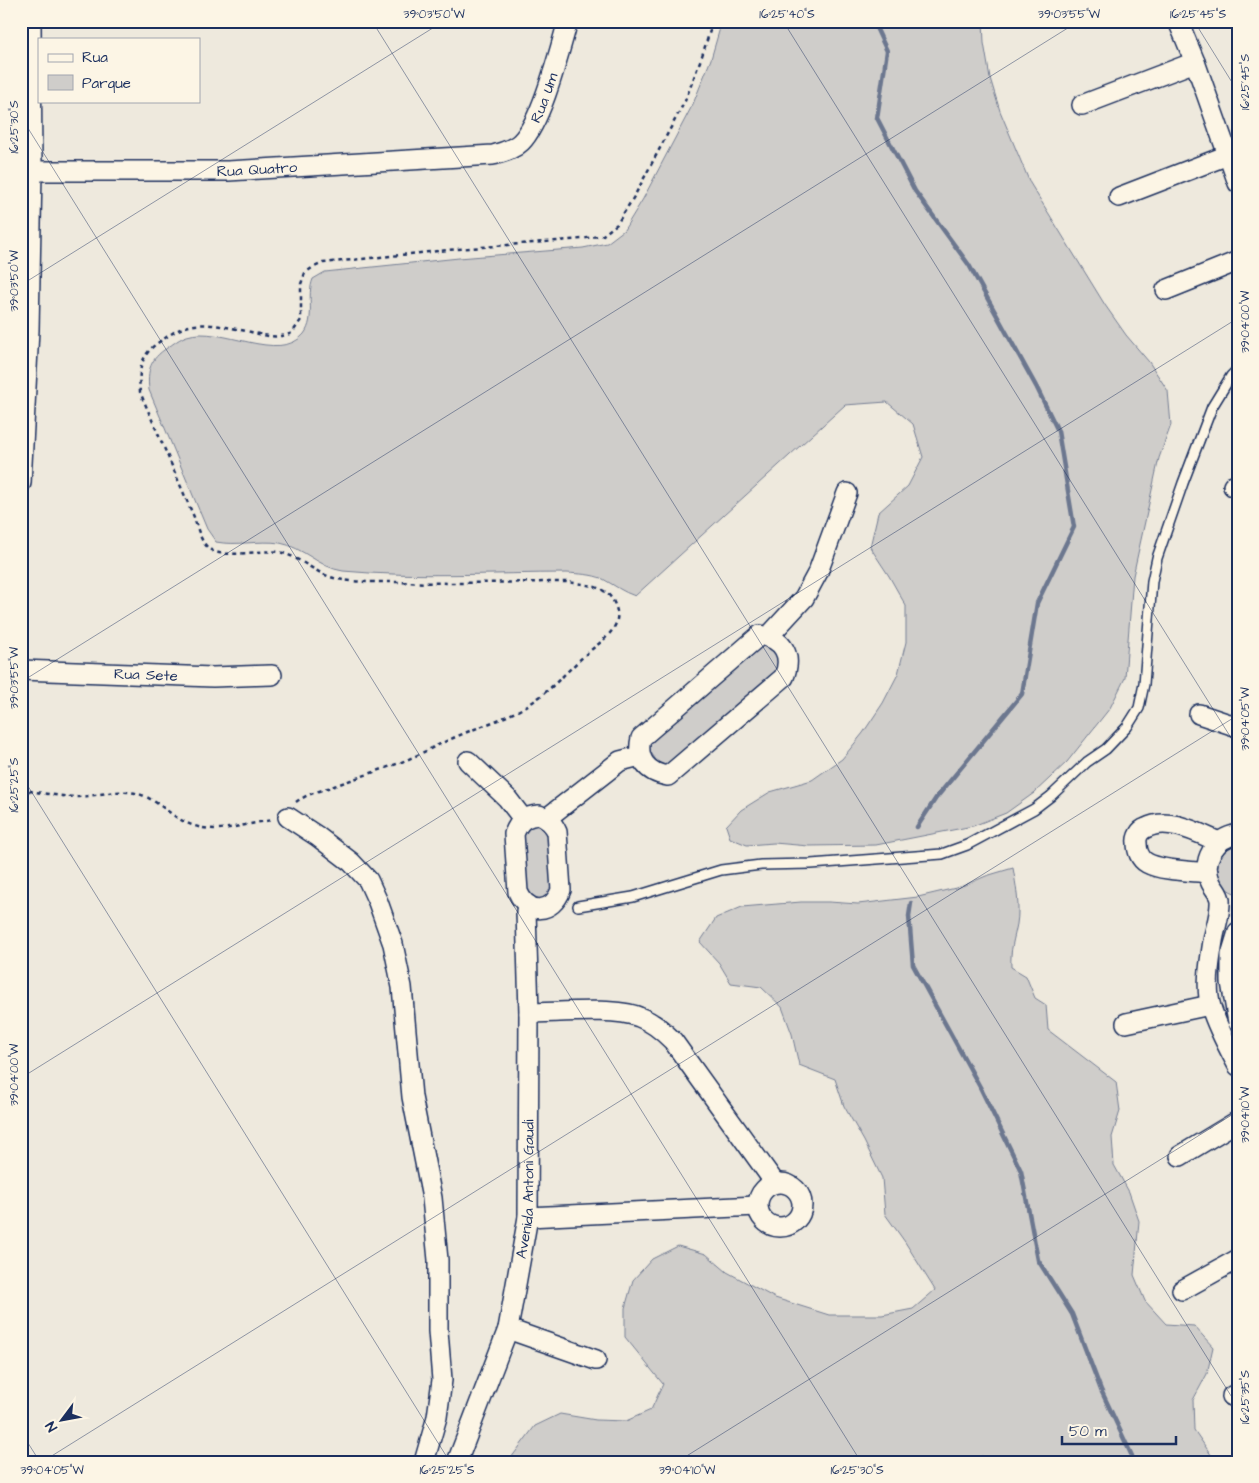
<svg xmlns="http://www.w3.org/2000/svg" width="1259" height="1483" viewBox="0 0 1259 1483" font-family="'Architects Daughter',sans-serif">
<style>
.green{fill:#cfcdca;stroke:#757e94}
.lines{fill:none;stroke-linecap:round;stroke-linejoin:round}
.stream{stroke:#6c778f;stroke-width:4.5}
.lane-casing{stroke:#1b2f5e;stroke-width:12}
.street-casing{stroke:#1b2f5e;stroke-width:22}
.path{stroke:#1b2f5e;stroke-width:2.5;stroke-dasharray:4 4;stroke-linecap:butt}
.lane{stroke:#fcf5e5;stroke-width:9}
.street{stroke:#fcf5e5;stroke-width:19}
.ticks{fill:none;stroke:#1b2f5e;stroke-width:1;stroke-opacity:0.45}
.labels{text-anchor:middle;stroke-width:4;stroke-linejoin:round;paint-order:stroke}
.street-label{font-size:15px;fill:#1b2f5e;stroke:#fcf5e5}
.neatline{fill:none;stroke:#1b2f5e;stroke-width:2}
.ticks-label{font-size:12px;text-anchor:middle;fill:#1b2f5e}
</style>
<rect width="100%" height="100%" fill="#eee9dd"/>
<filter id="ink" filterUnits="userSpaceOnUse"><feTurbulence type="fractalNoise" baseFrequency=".02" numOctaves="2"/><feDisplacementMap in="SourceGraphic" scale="10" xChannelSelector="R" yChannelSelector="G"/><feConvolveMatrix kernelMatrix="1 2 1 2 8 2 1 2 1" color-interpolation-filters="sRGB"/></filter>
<g filter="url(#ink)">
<path class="green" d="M722 21H983L984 43 990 78 1000 111 1030 183 1105 305 1126 335 1149 362 1168 391 1171 425 1159 458 1133 576 1125 678 1110 708 1067 762 1034 793 1006 813 973 826 876 845 809 846 774 843 747 845 730 838 726 826 741 810 770 792 812 780 842 759 863 733 883 703 898 674 906 642V606L889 576 870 547 878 513 908 486 923 457 913 424 887 402 845 405 635 596C623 592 614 585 603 579 592 574 579 574 567 573 493 573 417 578 343 571 320 568 303 547 280 543 259 540 237 546 216 542L207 529 149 390C147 370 150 359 167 348 173 344 180 338 187 336 221 325 279 364 304 334 316 318 306 296 313 279L325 272 459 258 583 248 607 243 624 230 643 199 693 104 711 59Z
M766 642 782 663V668L665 766H660L646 745 647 743Z
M538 824 542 826 548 834 552 889 547 897C541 900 534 900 529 894 524 887 524 846 523 835 526 828 531 825 538 824Z
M1238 842V894C1217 889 1210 866 1223 849 1227 846 1233 844 1238 842Z
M1013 868C1016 886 1020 906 1017 924 1014 940 1010 949 1011 967L1026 976 1035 998 1046 1005 1048 1030 1116 1082 1120 1111 1112 1137 1114 1165 1129 1192 1139 1221 1134 1275 1145 1301 1166 1324 1194 1326 1213 1347 1207 1374 1193 1400 1194 1430 1216 1462H995L982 1456 967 1462H508L535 1426 560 1414 596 1420 626 1421 651 1410 663 1384 625 1337V1308L633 1280 652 1259 678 1246 706 1254 727 1272 775 1298 829 1315H882L913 1309 935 1290 905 1242 885 1214 882 1178 864 1141 844 1106 835 1079 799 1065 792 1034 782 1007 761 987 731 983 719 963 700 942 716 918 742 907 801 902H829L858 904 918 897 960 887 986 876Z"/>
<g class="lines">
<path class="stream" d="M873 21 887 51 877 118 915 191 969 265 1037 388 1058 431 1074 527 1037 603 1022 694 936 798 917 827
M911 903 909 916 913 965 980 1087 1021 1171 1038 1260 1072 1314 1101 1390 1132 1456 1133 1462"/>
<g class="lane-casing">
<path id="lane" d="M578 906 633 897 721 870 761 865 811 864 942 854 967 845 1034 809 1051 796 1087 762 1106 749 1127 727 1139 708 1144 684 1152 581 1157 558 1183 483 1212 407 1231 376 1238 369"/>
</g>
<g class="street-casing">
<g id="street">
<path d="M1178 21 1195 62 1238 183"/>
<path d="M1082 105 1195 62"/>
<path id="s1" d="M21 171H228L493 155C503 152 513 150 521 142 542 121 559 52 568 21"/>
<path d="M1119 197 1228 155"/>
<path d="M1166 290 1238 261"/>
<path d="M21 483 29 330 32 171 31 21"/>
<path d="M1233 486 1238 485"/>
<path d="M760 635C783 639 793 655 784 677L668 776C647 773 636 759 641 738Z"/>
<path d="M768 637 804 598 818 572 847 493"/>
<path id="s2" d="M21 670 213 677 272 675"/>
<path d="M1199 714 1238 727"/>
<path d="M468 761 507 798 523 819"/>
<path d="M539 815C548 819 553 823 557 832L561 890C552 914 528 915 518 892L514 834C519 821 525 816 539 815Z"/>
<path d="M288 817 317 836 351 862 368 880 378 902 393 944 402 987 412 1097 432 1198 438 1260V1331L442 1380 437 1417 424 1462"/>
<path d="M547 818 620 761 640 756"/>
<path d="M1238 834C1215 838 1200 860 1211 883 1214 889 1219 893 1220 900 1221 913 1215 928 1213 941 1210 961 1205 987 1211 1007 1217 1027 1228 1047 1238 1066"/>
<path d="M1208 873C1190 871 1162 871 1147 863 1140 859 1137 851 1137 843 1136 837 1140 830 1146 828 1168 816 1198 833 1219 842"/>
<path d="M1238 932 1231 955V982L1238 1022"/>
<path d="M529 1013C557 1013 614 1007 639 1017 653 1022 663 1031 673 1041L775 1183"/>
<path d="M1126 1023 1210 1005"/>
<path d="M1180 1156 1238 1121"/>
<circle cx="780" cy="1205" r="22"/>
<path d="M528 1217 757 1206"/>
<path d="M1182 1290 1238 1259"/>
<path d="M508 1329 596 1360"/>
<path d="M1232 1396 1238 1393"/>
<path id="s3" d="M457 1462 508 1329 528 1217 529 1013 526 911 528 905"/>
</g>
</g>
<path class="path" d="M21 790C39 792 61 797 78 797 98 796 119 788 139 794 155 799 167 812 181 820 213 838 240 824 273 820
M296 802C307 794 322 790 334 786 356 778 378 771 399 763 420 755 438 744 458 736 482 725 509 718 531 703 551 690 567 671 585 655 601 641 625 628 615 605 608 585 584 584 566 582 511 582 454 584 399 582 379 582 357 583 338 579 316 575 301 557 279 552 262 549 225 559 211 550 201 544 197 527 194 517L140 392C138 371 141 354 159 342 167 337 174 331 183 328 203 320 230 328 251 332 266 336 277 339 292 333L301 320V284L305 273 312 268 323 263 458 249 582 239 603 235 617 224 635 195 685 101 702 56 713 21"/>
<use href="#lane" class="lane"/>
<use href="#street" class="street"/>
</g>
</g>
<path class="ticks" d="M372 21 1238 1407M783 21 1238 749M1194 21 1238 92M21 117 861 1462M21 285 444 21M21 682 1079 21M21 775 450 1462M21 1078 1238 318M21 1432 40 1462M42 1462 1238 715M677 1462 1238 1111"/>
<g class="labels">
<g class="street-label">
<text dy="5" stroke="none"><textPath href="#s1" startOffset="554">Rua Um</textPath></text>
<text dy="5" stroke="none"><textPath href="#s1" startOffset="236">Rua Quatro</textPath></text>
<text dy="5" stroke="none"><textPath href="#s2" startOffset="125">Rua Sete</textPath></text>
<text dy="5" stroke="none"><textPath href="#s3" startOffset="284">Avenida Antoni Gaudi</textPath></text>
</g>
</g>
<rect width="1259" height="1483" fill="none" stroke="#fcf5e5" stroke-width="55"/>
<rect x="38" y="38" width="162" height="65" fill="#fcf5e5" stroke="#a2a6af"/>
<rect x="48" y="54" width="25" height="8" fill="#fcf5e5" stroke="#a2a6af"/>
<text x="82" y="62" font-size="15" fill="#1b2f5e">Rua</text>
<rect x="48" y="75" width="25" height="15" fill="#cfcdca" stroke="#a2a6af"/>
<text x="82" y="88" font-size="15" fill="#1b2f5e">Parque</text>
<g transform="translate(62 1420) rotate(238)" stroke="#fcf5e5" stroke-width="4" paint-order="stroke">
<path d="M0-4L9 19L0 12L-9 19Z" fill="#1b2f5e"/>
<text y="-8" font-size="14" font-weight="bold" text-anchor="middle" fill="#1b2f5e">N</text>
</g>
<path d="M1062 1436v8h114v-8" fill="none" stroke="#1b2f5e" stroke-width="2.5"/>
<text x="1069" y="1436" font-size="15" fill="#1b2f5e" stroke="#fcf5e5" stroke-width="4" paint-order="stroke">50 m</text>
<rect x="28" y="28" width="1204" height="1428" class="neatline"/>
<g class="ticks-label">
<text x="434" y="18">39°03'50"W</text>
<text x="787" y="18">16°25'40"S</text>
<text x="1069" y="18">39°03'55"W</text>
<text x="1198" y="18">16°25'45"S</text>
<text transform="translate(1245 82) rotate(-90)" y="4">16°25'45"S</text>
<text transform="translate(14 127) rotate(-90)" y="4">16°25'30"S</text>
<text transform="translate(14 281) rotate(-90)" y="4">39°03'50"W</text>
<text transform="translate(1245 322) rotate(-90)" y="4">39°04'00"W</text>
<text transform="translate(14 678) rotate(-90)" y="4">39°03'55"W</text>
<text transform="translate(1245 719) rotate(-90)" y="4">39°04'05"W</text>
<text transform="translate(14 785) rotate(-90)" y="4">16°25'25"S</text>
<text transform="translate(14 1075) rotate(-90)" y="4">39°04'00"W</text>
<text transform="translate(1245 1115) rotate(-90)" y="4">39°04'10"W</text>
<text transform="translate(1245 1397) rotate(-90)" y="4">16°25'35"S</text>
<text x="52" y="1474">39°04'05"W</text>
<text x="447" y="1474">16°25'25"S</text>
<text x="687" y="1474">39°04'10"W</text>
<text x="857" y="1474">16°25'30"S</text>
</g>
</svg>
